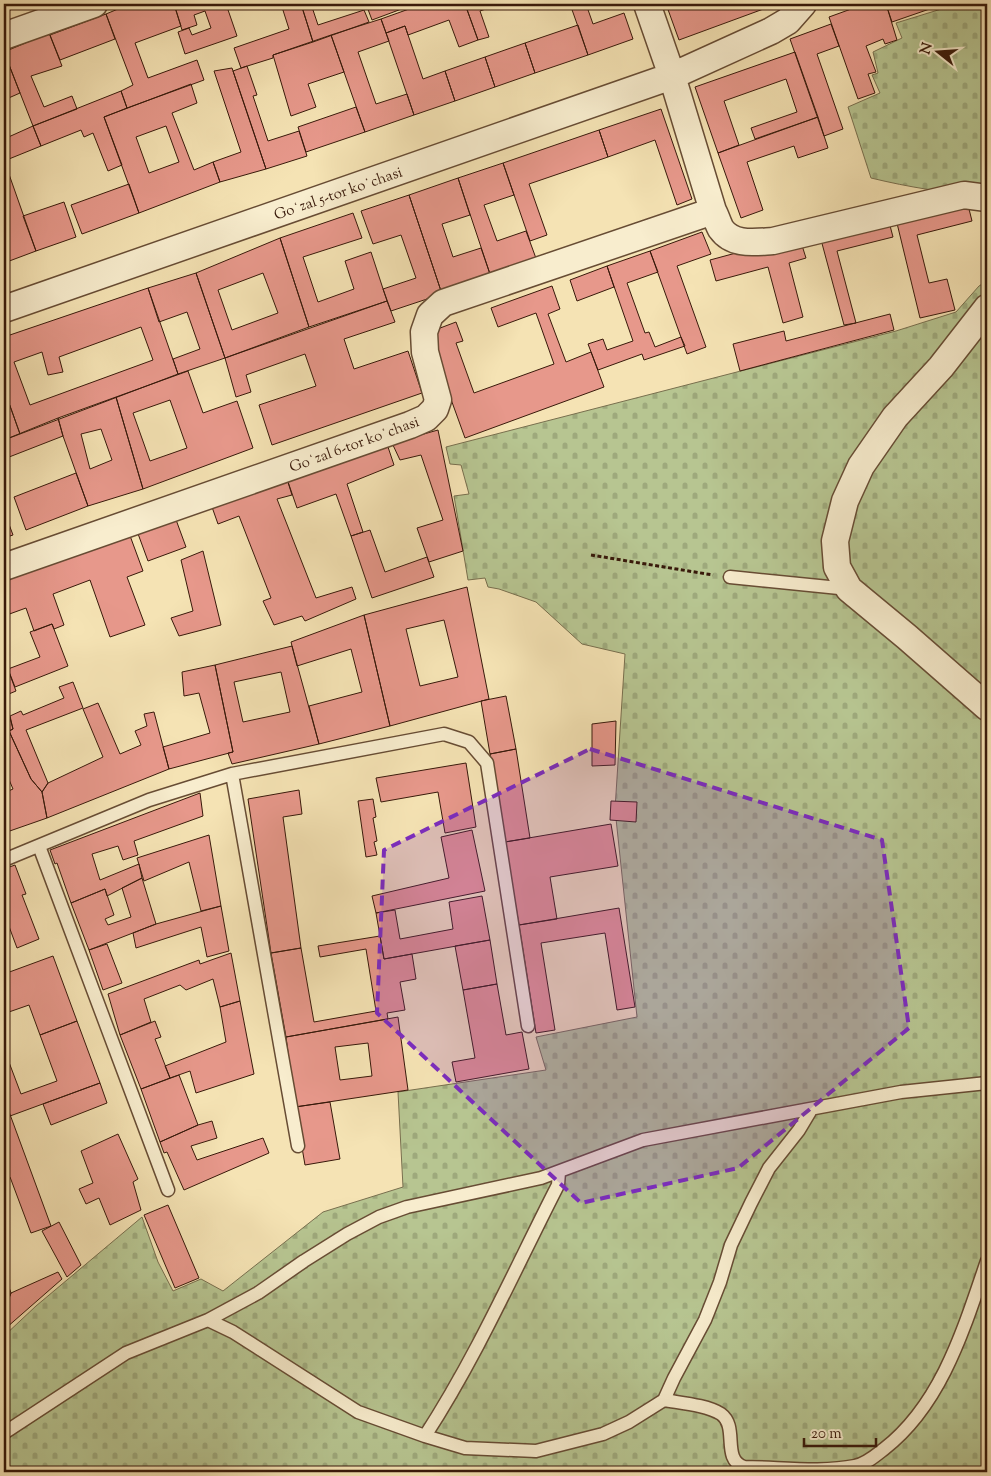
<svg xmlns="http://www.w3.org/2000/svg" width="991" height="1476" viewBox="0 0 991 1476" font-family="'Sorts Mill Goudy',serif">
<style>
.cemetery{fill:url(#cemetery-stones);stroke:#786f4e}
.building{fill:#e7988b;stroke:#38190a;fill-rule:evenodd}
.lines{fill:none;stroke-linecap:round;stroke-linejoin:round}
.service-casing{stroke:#674c34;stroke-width:15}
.minor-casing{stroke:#674c34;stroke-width:29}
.path{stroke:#38190a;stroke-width:3;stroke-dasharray:4 2.5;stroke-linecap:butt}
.service{stroke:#f8edce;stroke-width:12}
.minor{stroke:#f8edce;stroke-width:26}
.marked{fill:#7b2cbf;fill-opacity:0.2;stroke:#7b2cbf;stroke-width:4;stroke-dasharray:10 6;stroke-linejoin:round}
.labels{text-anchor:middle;stroke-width:4.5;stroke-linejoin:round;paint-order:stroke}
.street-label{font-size:15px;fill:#38190a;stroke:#f8edce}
</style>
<defs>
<pattern id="cemetery-stones" width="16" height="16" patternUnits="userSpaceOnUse" patternTransform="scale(1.25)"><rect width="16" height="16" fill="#b7c591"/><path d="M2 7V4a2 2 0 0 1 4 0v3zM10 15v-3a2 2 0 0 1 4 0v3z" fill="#9ea97c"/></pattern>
</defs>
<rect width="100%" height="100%" fill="#f5e3b4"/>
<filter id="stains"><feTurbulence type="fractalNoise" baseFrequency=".004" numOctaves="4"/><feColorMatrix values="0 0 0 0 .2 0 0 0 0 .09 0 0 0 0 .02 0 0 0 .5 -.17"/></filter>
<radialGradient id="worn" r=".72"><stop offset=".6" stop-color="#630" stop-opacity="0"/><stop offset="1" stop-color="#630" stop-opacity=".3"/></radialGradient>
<path class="cemetery" d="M951 4H987V195C949 194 908 187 871 178L848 107 880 93 872 75 878 73 873 52 902 38 896 23 951 6Z
M987 281V1472H4V1336L36 1306 142 1217 158 1262 173 1291 201 1279 223 1291 323 1212 403 1187 398 1092 546 1070 536 1037 637 1017 615 809 625 654 582 644 536 602 499 589 488 587 485 578 468 580 454 496 469 494 461 465 450 464 446 447 896 331 956 312 979 286Z"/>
<path class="building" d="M4 4H27L4 12Z
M130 4H174L181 26 135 43 148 78 197 60 204 80 127 108 121 91 133 85 106 14Z
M174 4H226L237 36 185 54 178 32 189 28 192 35 211 28 205 11 194 15 197 25 182 30Z
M281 4H301L313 42 273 55V58L241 68 234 48 289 29Z
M301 4H311L318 25 364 10 369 22 313 42Z
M366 4H415L372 20Z
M423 4H465L478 40 459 47 449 20 408 35 405 26 386 33 381 19Z
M465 4H500L480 11 489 37 478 40Z
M570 4H586L593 24 624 13 633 39 588 55Z
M666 4H693L694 8 705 4H777L679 40Z
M865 4H886L897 40 885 44 883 39 866 46 876 72 868 74 875 93 858 99 829 17Z
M886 4H944L892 22Z
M106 14 115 39 60 60 50 35Z
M381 19 389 41 358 52 376 104 407 94 414 115 365 132 331 35Z
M831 24 839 46 817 54 843 129 824 136 790 39Z
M578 25 588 55 535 73 525 43Z
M405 26 423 79 445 71 455 101 414 115 386 33Z
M49 33 62 66 31 76 44 107 72 96 77 109 33 126 4 52Z
M331 35 344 72 308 84 316 107 291 116 273 55Z
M525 43 535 73 495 87 485 57Z
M4 52 20 93 4 100Z
M795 52 818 117 755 139 751 128 797 112 786 79 724 101 739 145 718 153 695 87Z
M485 57 495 87 455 101 445 71Z
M247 66 257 95 253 96 268 141 299 131 307 156 266 169 233 71Z
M232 68 266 169 220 182 213 162 241 152 214 71Z
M191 84 197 103 172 113 194 170 213 162 220 182 139 213 104 117ZM166 126 179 162 149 173 136 137Z
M121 91 127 108 104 117 122 165 108 171 93 133 84 137 81 130 41 146 33 126Z
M356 107 365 132 306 152 298 127Z
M661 109 692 199 677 205 655 140 608 157 599 130Z
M818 117 828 148 798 158 794 146 747 162 763 210 741 218 718 153Z
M33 126 41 146 4 161V139Z
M599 130 608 157 529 184 547 235 530 241 503 163Z
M4 160 36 251 4 263V237L8 235 4 222Z
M503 163 514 195 484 205 497 241 526 231 537 261 491 277 458 178Z
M458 178 470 215 442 224 453 257 481 248 491 277 442 294 409 195Z
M129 184 139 213 82 234 71 205Z
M409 195 442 294 391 311 383 289 416 278 401 235 373 244 361 211Z
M966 197 972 221 917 235 929 283 947 279 955 310 920 318 895 215Z
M64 202 76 237 36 251 23 216Z
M353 213 362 238 303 257 318 302 354 289 345 261 371 252 387 301 309 327 280 238Z
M888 218 893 237 837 251 856 323 844 325 820 236Z
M702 232 711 254 677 266 706 347 687 354 650 251Z
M799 236 806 258 789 263 803 317 783 323 768 267 716 281 710 260Z
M280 238 309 327 225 358 196 273ZM263 273 278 313 232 330 218 290Z
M650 251 658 272 627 283 645 333 649 332 655 347 681 337 685 346 644 360 642 354 598 370 588 344 603 339 607 350 633 341 607 266Z
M607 266 614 287 577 301 570 280Z
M196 273 225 358 178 374 173 359 200 349 187 312 159 322 148 288Z
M552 286 560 309 548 314 566 362 591 352 604 387 465 438 427 333 456 322 463 341 456 343 474 393 554 364 536 313 498 327 491 308Z
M148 288 178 374 20 434 4 389V337ZM141 327 153 360 30 405 14 362 42 352 48 375 63 372 59 357Z
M387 301 395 322 344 339 354 369 408 351 422 393 272 445 259 405 316 386 305 354 246 375 251 392 236 397 225 358Z
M890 314 894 330 740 371 733 344 784 331 786 341Z
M188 371 203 413 237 401 253 448 143 489 116 397ZM170 400 187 448 150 461 133 413Z
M4 389 20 434 4 440Z
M116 397 143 489 88 506 63 436 58 418ZM101 429 112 460 90 469 81 434Z
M58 418 63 436 4 459V440Z
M438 430 463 551 429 562 417 528 443 520 421 455 400 460 392 443Z
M386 441 394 465 347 484 363 532 351 536 336 494 297 508 287 479Z
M76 473 88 506 26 530 14 497Z
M287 479 292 495 277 499 316 598 352 587 356 599 305 621 302 616 274 625 263 601 271 598 239 516 218 524 212 507Z
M4 511 13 535 4 538Z
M175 517 186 547 148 561 137 531Z
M370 530 385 572 427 557 434 577 372 598 351 536Z
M129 533 143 571 127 577 145 625 110 637 90 580 53 594 64 625 54 629 52 624 34 631 26 608 4 616V579Z
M203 551 221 625 179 636 171 618 193 611 181 560Z
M467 587 489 699 390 726 364 615ZM444 620 458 677 420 686 406 629Z
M364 615 390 726 319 744 309 706 362 692 351 649 297 666 291 642Z
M52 624 68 666 15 687 8 669 40 657 30 632Z
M292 646 319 744 232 764 228 753 233 752 215 665ZM281 672 290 712 243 722 234 682Z
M4 659 16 691 4 696Z
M215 665 233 752 169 769 163 747 210 733 199 693 184 696 182 672Z
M73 682 83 708 26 730 48 783 42 792 31 779 9 731 13 729 10 716 21 711 23 715 64 698 59 687Z
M4 696 13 729 9 731 31 779 42 792 47 818 4 833V793L13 789 4 768Z
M506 696 516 749 490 754 481 701Z
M98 703 120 754 141 745 135 731 147 726 144 714 154 712 169 769 47 818 42 792 48 783 103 757 83 709Z
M616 721 615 765 592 766V724Z
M516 749 530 838 505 842 490 754Z
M466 763 476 827 445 833 438 792 381 802 376 778Z
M299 790 302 814 283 817 301 948 271 953 248 799Z
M200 793 203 816 134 841 138 855 123 860 118 846 92 854 100 880 139 864 142 878 107 896 105 889 71 903 57 863 55 864 50 850Z
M373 799 376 817 373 818 377 841 374 842 377 855 366 857 358 801Z
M611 801 637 802 636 822 610 820Z
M611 824 618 866 550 877 557 919 519 925 505 842Z
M472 830 485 891 376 913 372 896 449 878 441 837Z
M209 835 221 906 201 911 189 862 144 881 137 858Z
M15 865 26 894 22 895 39 939 17 948 4 913V869Z
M142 878 156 924 89 950 71 903 105 889 114 915 105 919 108 925 131 917 122 888Z
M482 896 490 940 384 959 376 913 395 910 400 939 453 929 449 902Z
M221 906 229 951 207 957 201 927 136 948 133 933 156 924Z
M619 908 635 1007 617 1010 605 933 541 943 555 1030 536 1033 519 925Z
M380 936 384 959 412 954 416 979 400 982 405 1010 387 1013 388 1019 286 1037 271 953 301 948 314 1022 376 1011 366 949 320 957 318 946Z
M490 940 497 984 463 990 455 946Z
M107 944 122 983 103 990 89 950Z
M231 953 240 1001 220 1007 213 979 186 990 180 985 144 999 151 1022 120 1035 108 994 199 960 200 964Z
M53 956 77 1021 40 1035 29 1005 6 1013 4 1006V974Z
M497 984 506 1035 522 1032 529 1069 456 1082 452 1062 475 1058 463 990Z
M240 1001 254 1074 196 1093 190 1071 170 1078 165 1066 226 1042 220 1007Z
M398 1017 408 1090 295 1107 286 1037ZM368 1043 372 1076 340 1080 335 1047Z
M77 1021 100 1083 10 1116 4 1098V1049L21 1094 57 1081 40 1035Z
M155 1021 161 1037 155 1039 170 1078 141 1089 120 1035Z
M179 1075 198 1125 160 1142 141 1089Z
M100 1083 107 1103 51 1125 43 1104Z
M330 1102 340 1159 305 1165 295 1107Z
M8 1109 51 1226 31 1233 10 1177 4 1179V1110Z
M212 1121 217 1138 191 1146 197 1160 263 1138 269 1153 184 1190 167 1152 164 1153 160 1142 198 1125Z
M118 1134 138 1179 133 1182 141 1210 110 1225 99 1198 86 1204 79 1189 93 1183 81 1151Z
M168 1205 199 1278 175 1288 144 1215Z
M59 1222 81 1265 67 1277 42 1231Z
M58 1272 62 1279 6 1328 4 1323V1311L11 1293Z
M4 1273 11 1293 4 1311Z"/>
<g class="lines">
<g class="service-casing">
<path id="service" d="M730 577 849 589
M232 774 298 1146
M39 846 168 1190
M4 860 149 800 232 774 444 734 469 742 487 763 528 1026
M811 1110 799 1130 769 1168 751 1203 731 1245 720 1282 705 1320 674 1378 664 1400C681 1403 707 1405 721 1414 739 1427 721 1459 744 1467 778 1467 821 1473 855 1466 866 1464 875 1456 884 1449 942 1404 964 1328 987 1261
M208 1320 233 1332 358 1412 425 1436C477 1356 515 1269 558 1185L559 1172
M4 1433 126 1353 208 1320 258 1293 304 1261 347 1234 379 1217 407 1207 541 1178 643 1140 901 1092 987 1083
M425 1436 465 1448 536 1451 603 1434 629 1422 664 1400"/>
</g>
<g class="minor-casing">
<path id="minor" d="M647 4 672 76 713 211C716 216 718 224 721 229 733 246 755 242 773 241L964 195 987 198
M4 36 94 4
M987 308 941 367 895 417 861 466 845 501 835 541 837 567 849 589 907 637 987 707
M4 309 672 76 771 31 788 21 803 4
M4 567 410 425 426 418 435 409 438 400 425 352 424 332 430 315 443 303 713 211"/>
</g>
<path class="path" d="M591 555 713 575"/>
<use href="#service" class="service"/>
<use href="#minor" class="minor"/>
</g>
<path class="marked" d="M590 749 882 840 909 1028 738 1168 581 1203 377 1013 384 850Z"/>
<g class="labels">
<g class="street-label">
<text transform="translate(338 193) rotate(-19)" y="5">Goʻzal 5-tor koʻchasi</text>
<text transform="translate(354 444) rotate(-20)" y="5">Goʻzal 6-tor koʻchasi</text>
</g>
</g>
<rect width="991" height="1476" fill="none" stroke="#f5e3b4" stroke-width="20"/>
<rect x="5" y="5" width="981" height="1466" fill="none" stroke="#38190a" stroke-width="2.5"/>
<rect x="10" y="10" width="971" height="1456" fill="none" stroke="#38190a"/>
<g transform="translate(938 52) rotate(287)" stroke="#f8edce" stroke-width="4" paint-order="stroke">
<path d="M0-4L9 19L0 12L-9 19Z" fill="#38190a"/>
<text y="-8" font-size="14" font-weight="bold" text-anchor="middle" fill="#38190a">N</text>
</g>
<path d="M804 1438v8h72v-8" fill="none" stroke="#38190a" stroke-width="2.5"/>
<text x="811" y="1438" font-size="15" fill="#38190a" stroke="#f8edce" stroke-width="4" paint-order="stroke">20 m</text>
<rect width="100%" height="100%" filter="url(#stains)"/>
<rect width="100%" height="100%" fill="url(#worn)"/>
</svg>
